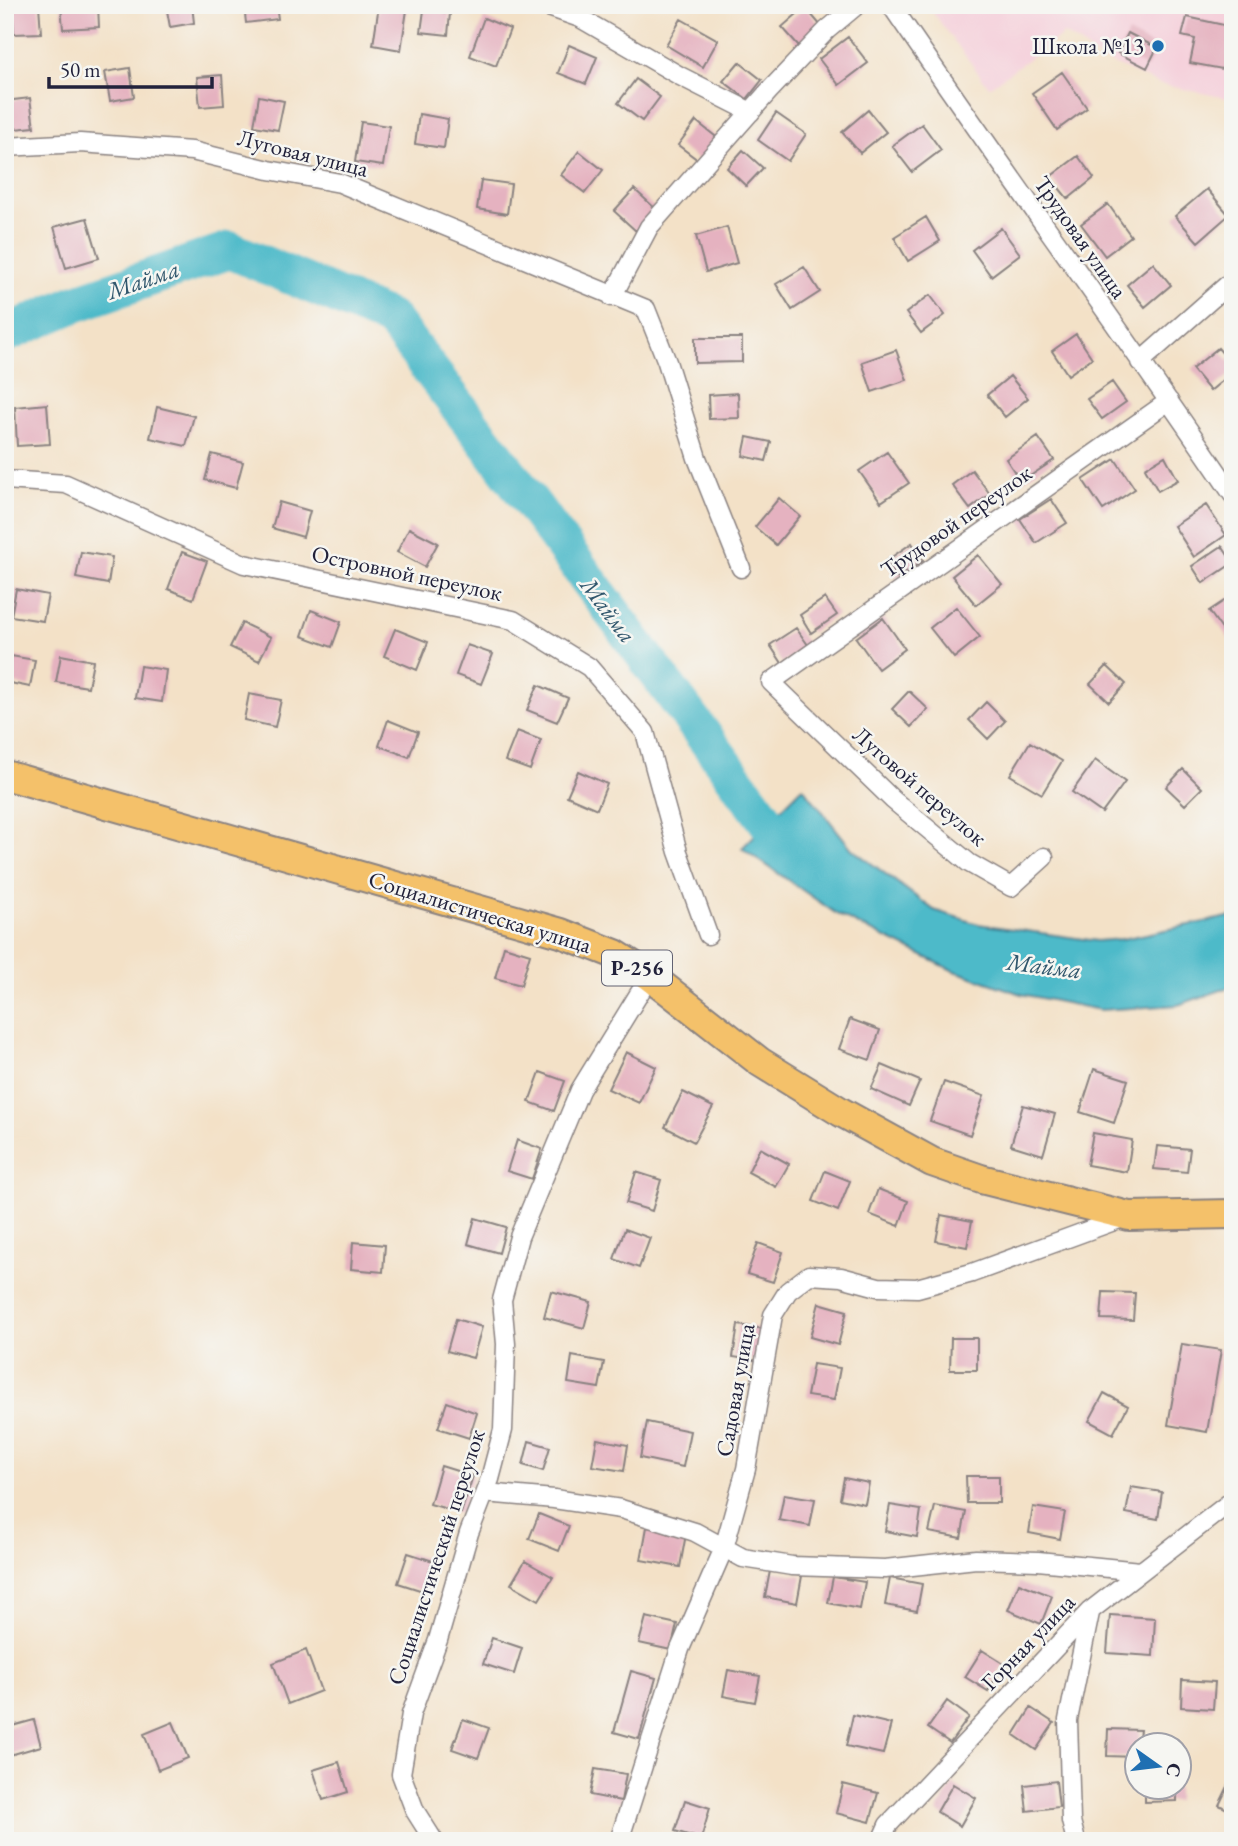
<svg xmlns="http://www.w3.org/2000/svg" width="1238" height="1846" viewBox="0 0 1238 1846" font-family="'EB Garamond',serif">
<style>
.built{fill:#f5cfda}
.water{fill:#4dbac9;stroke:#386e82;stroke-width:2}
.lines{fill:none;stroke-linecap:round;stroke-linejoin:round}
.river{stroke:#4dbac9;stroke-width:38}
.building{fill:#e5b2c0}
.street-casing{stroke:#8a8281;stroke-width:21}
.primary-casing{stroke:#8a8281;stroke-width:32}
.street{stroke:#fff;stroke-width:18}
.primary{stroke:#f4c16a;stroke-width:28}
.poi-dot{fill:#1f6fb2;stroke:#f6f6f2;stroke-width:2.5}
.labels{text-anchor:middle;stroke-width:5;stroke-linejoin:round;paint-order:stroke}
.shield{fill:#f6f6f2;stroke:#626272;stroke-width:2}
.shield-label{font-size:21px;font-weight:bold;fill:#22223b}
.poi-label{font-size:23px;fill:#22223b;stroke:#f6f6f2;text-anchor:end}
.street-label{font-size:23px;fill:#22223b;stroke:#f6f6f2}
.water-label{font-size:24px;font-style:italic;fill:#31576d;stroke:#f6f6f2}
</style>
<rect width="100%" height="100%" fill="#f6f6f2"/>
<filter id="ink" filterUnits="userSpaceOnUse"><feTurbulence type="fractalNoise" baseFrequency=".0143" numOctaves="2"/><feDisplacementMap in="SourceGraphic" scale="14" xChannelSelector="R" yChannelSelector="G"/><feConvolveMatrix kernelMatrix="1 2 1 2 8 2 1 2 1" color-interpolation-filters="sRGB"/></filter>
<filter id="wash" filterUnits="userSpaceOnUse"><feTurbulence type="fractalNoise" baseFrequency=".00686" numOctaves="4" result="noise"/><feDisplacementMap in="SourceGraphic" scale="28" xChannelSelector="R" yChannelSelector="G"/><feGaussianBlur stdDeviation="1.57" result="paint"/><feColorMatrix in="noise" values="0 0 0 0 0 0 0 0 0 0 0 0 0 0 0 0 0 1.4 0 .05"/><feComposite in="paint" operator="in"/></filter>
<g filter="url(#wash)">
<rect width="100%" height="100%" fill="#f3e1c7"/>
<path class="built" d="M927 5H1233V101L1226 98 1159 84 1102 59 1064 34 989 87Z"/>
<path class="water" d="M803 787 852 849 934 910 978 924 1097 941 1122 939 1233 916V986L1178 1005 1100 1010 1021 994 952 970 838 915 742 848Z"/>
<g class="lines">
<path class="river" d="M5 334 74 304 230 250 391 319 498 458 789 851 802 862"/>
</g>
<g id="blocks">
<path class="building" d="M12 5H39L41 33 14 34Z
M61 5H98L99 27 63 29Z
M166 5H192L194 23 170 27Z
M244 5H276L278 19 246 23Z
M379 5 407 10 401 50 373 45Z
M805 7 821 26 799 46 782 27Z
M424 10 450 13 448 35 421 32Z
M1187 17 1233 27V80L1227 78 1228 70 1190 63 1195 39 1182 36Z
M484 18 510 29 496 66 470 56Z
M681 19 718 40 703 67 666 45Z
M1128 33 1157 48 1147 68 1118 53Z
M848 37 868 63 839 85 819 59Z
M569 45 597 57 586 84 558 73Z
M739 62 762 80 747 99 723 81Z
M130 68 134 97 110 101 105 72Z
M1062 72 1087 108 1057 130 1032 93Z
M222 75 224 105 200 107 197 77Z
M636 79 660 97 642 121 618 103Z
M259 96 284 101 278 130 254 126Z
M30 98 34 127 5 130V101Z
M868 110 886 132 860 153 842 132Z
M776 113 806 134 788 161 758 140Z
M419 114 448 119 444 148 415 144Z
M696 121 720 140 702 163 678 145Z
M361 122 389 126 383 166 355 162Z
M922 124 941 150 912 172 892 146Z
M743 150 763 168 746 186 727 168Z
M579 151 603 170 585 193 561 175Z
M1078 156 1094 178 1068 199 1050 177Z
M481 180 511 184 507 214 477 209Z
M634 189 656 209 636 231 614 211Z
M1207 189 1229 215 1198 242 1175 216Z
M1108 204 1131 236 1105 256 1081 224Z
M926 217 940 241 908 261 894 237Z
M87 218 99 258 66 268 54 227Z
M727 227 737 263 706 272 696 236Z
M1001 228 1020 254 991 276 972 250Z
M1153 263 1171 285 1145 307 1127 285Z
M804 267 820 292 792 310 776 284Z
M930 295 945 315 921 333 906 313Z
M1076 334 1092 358 1068 375 1052 351Z
M695 338H742V362L695 363Z
M1218 348 1233 365V372L1210 391 1192 369Z
M896 350 907 380 872 392 862 362Z
M1010 376 1028 398 1005 417 987 395Z
M1112 382 1126 402 1102 419 1087 399Z
M738 393 739 418 709 419 708 395Z
M47 404 50 444 17 446 15 407Z
M157 407 194 416 186 446 150 438Z
M747 437 771 442 766 461 743 456Z
M1038 437 1054 460 1021 482 1006 459Z
M887 452 909 483 881 502 859 471Z
M212 454 243 462 236 488 205 480Z
M1165 456 1178 480 1158 491 1145 468Z
M1115 459 1135 489 1103 510 1083 480Z
M972 470 990 494 970 509 952 485Z
M779 498 800 516 776 545 755 527Z
M1051 499 1067 523 1036 543 1020 519Z
M279 502 310 511 303 537 272 528Z
M1206 505 1226 535 1194 557 1174 526Z
M409 528 438 543 425 567 397 552Z
M912 543 923 561 897 578 886 561Z
M1222 546 1233 563 1203 583 1192 566Z
M81 552 112 557 108 584 76 578Z
M182 552 207 561 193 599 168 589Z
M978 555 1002 584 976 605 952 576Z
M16 589 48 595 43 621 11 616Z
M1233 595V635L1228 638 1209 611Z
M825 598 837 615 811 633 800 615Z
M956 607 980 637 954 658 930 628Z
M311 610 341 622 332 647 302 636Z
M883 618 905 649 878 669 856 638Z
M242 623 271 637 259 661 230 647Z
M796 628 808 645 782 663 770 645Z
M395 629 428 642 417 670 384 656Z
M467 645 493 654 481 684 456 675Z
M5 655 35 660 30 687 5 682Z
M61 655 93 661 88 687 56 682Z
M140 666 166 670 162 702 135 698Z
M1107 666 1126 684 1109 702 1090 684Z
M538 685 568 698 557 722 527 710Z
M909 691 928 709 911 727 892 709Z
M249 694 281 700 275 727 244 720Z
M986 702 1005 721 988 739 969 720Z
M388 720 418 732 409 757 379 746Z
M517 731 541 740 530 770 505 761Z
M1030 742 1062 761 1042 794 1010 775Z
M1095 760 1125 782 1102 813 1072 792Z
M1183 769 1202 788 1185 805 1166 787Z
M578 771 607 784 597 809 567 796Z
M504 946 530 954 521 985 495 978Z
M850 1019 880 1030 870 1060 839 1049Z
M626 1052 656 1067 639 1103 608 1089Z
M882 1065 920 1081 909 1106 871 1089Z
M1094 1069 1128 1080 1114 1123 1080 1112Z
M540 1072 565 1081 554 1111 529 1102Z
M944 1082 984 1096 970 1135 930 1121Z
M683 1092 713 1107 694 1142 665 1127Z
M1023 1105 1055 1114 1043 1155 1011 1145Z
M1093 1133 1132 1140 1127 1172 1087 1165Z
M517 1140 542 1149 532 1179 507 1171Z
M1157 1146 1190 1149 1187 1172 1154 1169Z
M760 1148 789 1164 776 1187 748 1172Z
M825 1171 850 1181 838 1211 813 1201Z
M636 1172 661 1180 652 1211 626 1203Z
M878 1189 908 1201 899 1226 869 1214Z
M941 1215 972 1221 967 1247 936 1241Z
M475 1218 506 1227 499 1253 468 1244Z
M625 1229 650 1238 639 1268 614 1259Z
M353 1242 385 1245 383 1272 351 1269Z
M758 1243 783 1252 773 1282 747 1274Z
M551 1291 591 1302 584 1328 544 1317Z
M1103 1292 1135 1293 1133 1320 1101 1319Z
M819 1303 847 1311 838 1345 810 1337Z
M456 1319 482 1327 473 1358 447 1351Z
M738 1325 765 1329 760 1361 733 1357Z
M951 1338H977V1370H950Z
M1182 1344 1221 1350 1207 1432 1168 1425Z
M572 1356 604 1362 599 1388 568 1383Z
M813 1364 840 1368 834 1400 807 1396Z
M1104 1393 1128 1406 1113 1434 1089 1421Z
M447 1402 477 1413 469 1438 438 1428Z
M647 1422 690 1431 683 1467 640 1458Z
M597 1439 628 1445 624 1471 592 1466Z
M529 1441 550 1447 543 1471 523 1465Z
M441 1466 473 1476 461 1513 430 1504Z
M966 1476H999V1503H967Z
M844 1478 869 1483 865 1504 840 1499Z
M1131 1487 1162 1492 1158 1519 1126 1513Z
M784 1494 815 1499 810 1526 779 1520Z
M890 1505 921 1510 917 1537 885 1531Z
M935 1506 966 1512 961 1538 929 1532Z
M1033 1507 1065 1512 1060 1539 1029 1533Z
M539 1514 569 1526 559 1551 529 1539Z
M647 1527 686 1534 680 1567 641 1560Z
M408 1553 433 1561 423 1591 398 1583Z
M525 1561 553 1577 539 1600 511 1584Z
M770 1571 802 1576 797 1603 765 1597Z
M833 1577 865 1582 860 1609 828 1603Z
M890 1578 922 1584 917 1611 885 1605Z
M1019 1583 1052 1596 1041 1624 1008 1610Z
M1110 1615 1155 1618 1153 1656 1107 1653Z
M646 1617 677 1624 671 1650 639 1643Z
M492 1638 522 1648 514 1674 483 1664Z
M306 1650 321 1691 288 1704 273 1663Z
M982 1650 1004 1664 988 1691 965 1677Z
M728 1670 760 1676 755 1702 723 1696Z
M631 1671 656 1678 639 1739 614 1732Z
M1182 1680 1215 1682 1213 1709 1181 1707Z
M947 1701 969 1717 950 1743 928 1728Z
M1031 1708 1054 1723 1036 1750 1014 1735Z
M853 1715 891 1724 883 1754 846 1746Z
M463 1719 489 1728 478 1758 452 1749Z
M34 1720 41 1746 10 1755 5 1728Z
M173 1722 188 1758 158 1770 144 1734Z
M1108 1729 1140 1730 1136 1757 1107 1756Z
M339 1762 348 1792 323 1800 313 1770Z
M595 1769 626 1774 621 1801 590 1795Z
M1233 1776V1812L1219 1805Z
M1056 1781 1059 1807 1027 1811 1024 1785Z
M843 1784 878 1793 870 1822 836 1813Z
M953 1784 976 1798 960 1826 937 1812Z
M1145 1786H1177V1801L1145 1802Z
M685 1800 710 1808 701 1839 675 1831Z"/>
</g>
</g>
<g filter="url(#ink)">
<use href="#blocks" fill-opacity="0" stroke="#8a8281" stroke-width="2"/>
<g class="lines">
<g class="street-casing">
<path id="street" d="M543 5 580 18 680 76 751 112
M891 5C1003 170 1122 330 1233 495
M5 147 80 143 192 151 269 170 340 183 646 309 667 362 697 458 741 568
M612 297 649 227 769 91 827 30 857 5
M1140 362 1233 280
M5 480 66 484 244 564 513 620 589 667 645 732 678 852 708 935
M1044 857 1011 887 969 863 893 800 771 682 1169 401
M485 1493 554 1499 621 1509 695 1532 743 1558 792 1566 885 1569 976 1559 1038 1561 1140 1571
M434 1841 415 1811 401 1774 411 1714 438 1640 469 1533 490 1479 503 1430 506 1344 502 1300 519 1237 580 1090 650 976
M619 1841 680 1649 724 1548 746 1469 773 1315 788 1291 809 1275 841 1277 878 1287 917 1288 972 1273 1125 1217
M881 1841 888 1825 1090 1611 1233 1500
M1076 1841 1071 1821 1068 1720 1090 1613"/>
</g>
<g class="primary-casing">
<path id="primary" d="M5 775 561 933 615 954 650 976 760 1062 841 1112 932 1162 981 1179 1129 1216 1233 1214"/>
</g>
<use href="#street" class="street"/>
<use href="#primary" class="primary"/>
</g>
</g>
<circle class="poi-dot" cx="1158" cy="46" r="7"/>
<g class="labels">
<rect class="shield" x="602" y="950.5" width="70" height="35" rx="5"/>
<g class="shield-label">
<text x="637" y="975">Р-256</text>
</g>
<g class="poi-label">
<text x="1144" y="54">Школа №13</text>
</g>
<g class="street-label">
<text transform="translate(303 153) rotate(14)" y="8">Луговая улица</text>
<text transform="translate(1081 237) rotate(55)" y="8">Трудовая улица</text>
<text transform="translate(956 521) rotate(-35)" y="8">Трудовой переулок</text>
<text transform="translate(407 573) rotate(12)" y="8">Островной переулок</text>
<text transform="translate(920 786) rotate(41)" y="8">Луговой переулок</text>
<text transform="translate(480 912) rotate(17)" y="8">Социалистическая улица</text>
<text transform="translate(735 1390) rotate(-80)" y="8">Садовая улица</text>
<text transform="translate(436 1557) rotate(-72)" y="8">Социалистический переулок</text>
<text transform="translate(1028 1642) rotate(-46)" y="8">Горная улица</text>
</g>
<g class="water-label">
<text transform="translate(143 280) rotate(-19)" y="8">Майма</text>
<text transform="translate(608 610) rotate(53)" y="8">Майма</text>
<text transform="translate(1044 966) rotate(7)" y="8">Майма</text>
</g>
</g>
<rect width="1238" height="1846" fill="none" stroke="#f6f6f2" stroke-width="28"/>
<g transform="translate(1158 1766) rotate(104)"><circle r="33" fill="#f6f6f2" stroke="#a1a1a9" stroke-width="2"/>
<path d="M0-5L12 26L0 18L-12 26Z" fill="#1f6fb2"/>
<text y="-10" font-size="19" font-weight="bold" text-anchor="middle" fill="#22223b">С</text>
</g>
<path d="M49 77v10h163v-10" fill="none" stroke="#22223b" stroke-width="3.5"/>
<text x="60" y="77" font-size="21" fill="#22223b" stroke="#f6f6f2" stroke-width="5" paint-order="stroke">50 m</text>
</svg>
